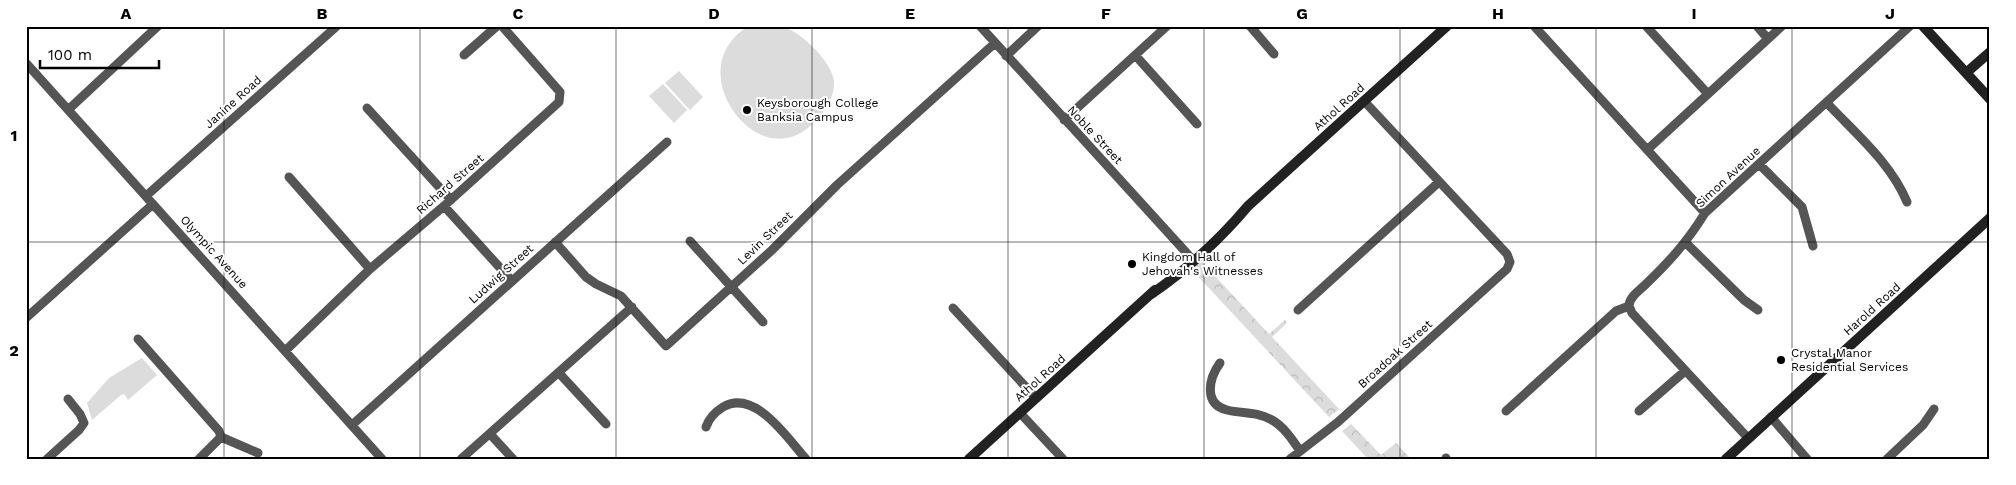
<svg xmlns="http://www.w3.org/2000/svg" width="2016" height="485" viewBox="0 0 2016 485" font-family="'Work Sans',sans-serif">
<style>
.green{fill:#dcdcdc}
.park{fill:url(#park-crowns)}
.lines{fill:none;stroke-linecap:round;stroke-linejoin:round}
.street{stroke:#555;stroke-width:9}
.secondary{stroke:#222;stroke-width:10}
.grid{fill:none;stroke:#000;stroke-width:1;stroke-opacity:0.55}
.poi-dot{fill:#000;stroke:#fff;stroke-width:2}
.labels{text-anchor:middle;stroke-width:4;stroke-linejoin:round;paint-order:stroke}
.street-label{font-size:12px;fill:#000;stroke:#fff}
.poi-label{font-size:12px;fill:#000;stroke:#fff;text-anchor:start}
.neatline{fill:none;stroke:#000;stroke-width:2}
.grid-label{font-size:16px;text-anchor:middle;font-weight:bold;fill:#000}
</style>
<defs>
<pattern id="park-crowns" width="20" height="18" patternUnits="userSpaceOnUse" patternTransform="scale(1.25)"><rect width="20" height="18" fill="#dcdcdc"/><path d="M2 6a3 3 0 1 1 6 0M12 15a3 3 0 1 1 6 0" fill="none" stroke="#bbb"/></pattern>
</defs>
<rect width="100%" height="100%" fill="#fff"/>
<path class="green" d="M750 26C760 26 775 24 784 27 802 33 832 62 834 81 835 99 822 116 809 127 760 169 696 88 730 43 735 36 742 29 750 26Z
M679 71 703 97 690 110 665 83Z
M663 84 687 110 674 123 649 96Z
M142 358 157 375 128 400 124 394 121 395 92 420 87 403 109 378Z"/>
<path class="park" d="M1201 261 1269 334 1285 320 1287 323 1272 337 1339 409 1329 417 1192 270Z
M1351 424 1381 455 1396 443 1411 459H1368L1342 431Z"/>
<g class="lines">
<path class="street" d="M980 26 1193 260
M1250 26 1274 54
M1534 26 1705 213
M1646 26 1708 94
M1757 26 1768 39
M464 55 497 26
M1135 55 1197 124
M1006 56 1038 26
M26 63 382 459
M1827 103C1856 134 1891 163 1907 202
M367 108 451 200
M69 109 158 26
M1064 120 1167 26
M1647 150 1782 26
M1759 164 1802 207 1813 246
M289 177 370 269
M146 196 337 26
M444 206 512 281
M690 241 763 322
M555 242 586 277 596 284 621 296 666 346 772 250 837 185 995 43
M1686 243 1744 300 1758 310
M1629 306 1632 313 1748 438
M953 308 1036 398
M1298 310 1439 182
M26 318 153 204
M138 339 219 431 221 437 258 453
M285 351 370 269 444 206 559 102 560 92 502 26
M1220 363C1209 378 1203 404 1227 410 1243 414 1255 411 1272 420 1284 427 1292 439 1300 451
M559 373 606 424
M1506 411 1616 311 1629 306C1629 297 1639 291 1645 285 1670 261 1687 242 1705 213L1910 26
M1639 411 1685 371
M1020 413 1063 459
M1771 417 1807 459
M352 425 667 142
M706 427C709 418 715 412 723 407 755 388 788 439 806 459
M490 434 513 459
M47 459 79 430 84 423 80 414 68 399
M199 459 221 437
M461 459 632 307
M1290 459 1338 422 1507 269 1510 262 1507 254 1364 101
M1446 459V458
M1887 459 1923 425 1934 409"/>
<path class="secondary" d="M1923 26 1990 99
M1966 73 1990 52
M1150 295C1185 271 1221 238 1248 206L1447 26
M969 459 1155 290
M1726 459 1990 218"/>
</g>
<path class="grid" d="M224 26V459M420 26V459M616 26V459M812 26V459M1008 26V459M1204 26V459M1400 26V459M1596 26V459M1792 26V459M26 242H1990"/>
<g class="poi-dot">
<circle cx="747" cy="110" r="5"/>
<circle cx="1132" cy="264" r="5"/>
<circle cx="1781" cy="360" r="5"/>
</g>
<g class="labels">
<g class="street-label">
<text transform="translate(233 102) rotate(-42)" y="4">Janine Road</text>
<text transform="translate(1339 107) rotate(-42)" y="4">Athol Road</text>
<text transform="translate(1095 135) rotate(47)" y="4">Noble Street</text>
<text transform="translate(1728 177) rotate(-43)" y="4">Simon Avenue</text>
<text transform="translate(450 184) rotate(-41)" y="4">Richard Street</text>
<text transform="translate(765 238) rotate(-44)" y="4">Levin Street</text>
<text transform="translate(214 252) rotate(48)" y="4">Olympic Avenue</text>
<text transform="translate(501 274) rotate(-42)" y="4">Ludwig Street</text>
<text transform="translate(1872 309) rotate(-42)" y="4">Harold Road</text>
<text transform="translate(1395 354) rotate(-42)" y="4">Broadoak Street</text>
<text transform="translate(1040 378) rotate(-42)" y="4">Athol Road</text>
</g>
<g class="poi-label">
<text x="757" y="107">Keysborough College<tspan x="757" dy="14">Banksia Campus</tspan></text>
<text x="1142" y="261">Kingdom Hall of<tspan x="1142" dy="14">Jehovah's Witnesses</tspan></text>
<text x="1791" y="357">Crystal Manor<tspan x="1791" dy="14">Residential Services</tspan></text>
</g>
</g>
<rect width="2016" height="485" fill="none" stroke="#ffffff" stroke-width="55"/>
<path d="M40 60v8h119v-8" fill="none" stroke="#000000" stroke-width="2.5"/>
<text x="48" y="60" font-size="15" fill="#000000" stroke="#ffffff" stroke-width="4" paint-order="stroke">100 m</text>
<rect x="28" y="28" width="1960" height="430" class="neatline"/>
<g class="grid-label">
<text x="126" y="19">A</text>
<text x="322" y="19">B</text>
<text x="518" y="19">C</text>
<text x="714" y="19">D</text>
<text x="910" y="19">E</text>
<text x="1106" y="19">F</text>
<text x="1302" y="19">G</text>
<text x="1498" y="19">H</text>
<text x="1694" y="19">I</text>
<text x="1890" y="19">J</text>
<text x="14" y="141">1</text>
<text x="14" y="356">2</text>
</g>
</svg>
